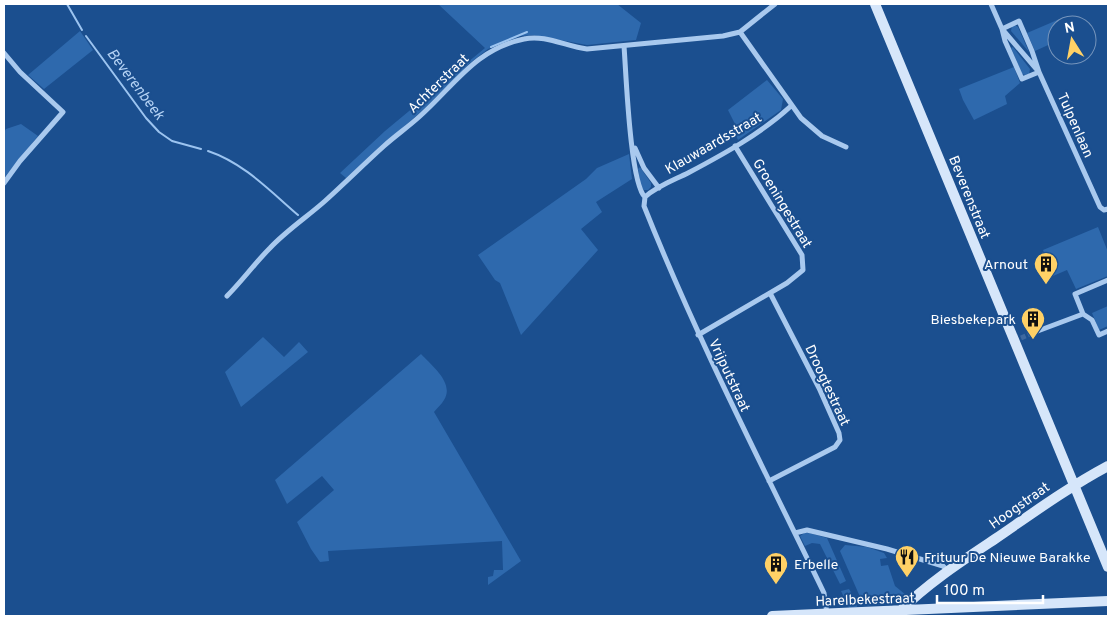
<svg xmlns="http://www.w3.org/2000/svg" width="1112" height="620" viewBox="0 0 1112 620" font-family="Overpass,sans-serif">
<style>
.green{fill:#2e69ad}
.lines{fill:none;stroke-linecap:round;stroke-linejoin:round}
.stream{stroke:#9cc4f0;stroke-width:2}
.street-tunnel{stroke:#3d69a0;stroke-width:5;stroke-dasharray:5 2.5;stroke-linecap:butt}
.street{stroke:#a9c9ee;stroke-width:5}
.secondary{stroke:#d6e6fa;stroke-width:10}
.labels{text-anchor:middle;stroke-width:4;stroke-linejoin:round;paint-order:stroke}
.street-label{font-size:14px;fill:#fff;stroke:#1b4f8f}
.poi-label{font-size:14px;fill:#fff;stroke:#1b4f8f;text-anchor:end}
.water-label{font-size:15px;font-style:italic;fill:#b5d3f5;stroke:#1b4f8f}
</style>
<rect width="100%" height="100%" fill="#1b4f8f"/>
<path class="green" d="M438 4H617L641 23 636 40 587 45 533 35 520 36 488 49 470 63 425 108 346 178 340 173 385 131 485 48Z
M1062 18 1065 25H1057V41L1035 51 1027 33Z
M1015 25 1018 27 1029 52 1011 31 1012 26Z
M80 31 93 50 44 89 28 75Z
M1013 47 1030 69 1029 74 1025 75 1022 74 1011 48Z
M1014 67 1020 83 1005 96 1007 104 974 120 963 100 959 89Z
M767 80 783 99 781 110 738 140 734 131 737 128 728 110Z
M21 124 38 136 4 178V132L6 129Z
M629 154 632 179 596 202 602 212 581 229 598 250 521 335 500 283 495 280 478 255 586 179 597 168Z
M640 167 651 183V187L648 190H644L641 188 638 169Z
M1098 227 1108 252V276L1076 289 1067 270 1053 276 1043 250Z
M1108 306V326L1099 330 1092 313Z
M263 337 284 357 299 342 308 352 241 407 225 372Z
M421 354C431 365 455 383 444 400 442 404 437 408 434 412L521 561 488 585V577L493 576 494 570H503L502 541 328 551 329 561 320 562 311 549 297 522 334 490 322 476 287 504 275 480Z
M806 532 827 538 846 581 840 584 820 544 812 543 805 546 800 536Z
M845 545 867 547 884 553 887 558 880 559 881 566 888 565 895 586 906 595 890 604 864 606 840 551Z
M849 589 855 599 857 607 849 608 841 591Z"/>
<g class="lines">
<path class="stream" d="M67 4 82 30
M86 36 146 118 159 132 172 141 201 149
M491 47 527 32
M208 151C244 163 270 191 298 215"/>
<path class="street-tunnel" d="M1021 338 1035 332"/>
<path class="street" d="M991 4 1002 29 1039 72 1100 207 1104 210 1108 209
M1019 21 1032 51 1039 72 1022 79 1005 41 1002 29Z
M740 32 801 118 822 136 846 147
M624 46C626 71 630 184 645 197L644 206C697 339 762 465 824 593L827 614
M4 53 20 72 63 112 20 161 4 183
M635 148 644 168 659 188
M645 197C657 186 674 180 688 173 724 154 762 133 791 106
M227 296C242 281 255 263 270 248 287 230 307 217 325 201 345 183 364 164 384 146 395 136 408 127 419 117 454 86 475 49 524 39 545 34 567 47 587 49L723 36 740 32 775 4
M1083 314 1075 294 1108 280
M1035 332 1083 314 1092 320 1099 335 1108 331
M698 335 787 283 803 270 802 255 735 146
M769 481 835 447 840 440 839 433 819 388 770 293
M795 533 807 530 887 549 943 566 948 571"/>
<path class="secondary" d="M875 4 1108 567
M900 611C928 583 962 561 995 539 1033 513 1067 488 1108 466
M772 616 1108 601"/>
</g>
<defs>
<g id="building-pin" transform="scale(1.25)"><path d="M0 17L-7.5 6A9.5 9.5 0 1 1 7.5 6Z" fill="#ffd166" stroke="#1b4f8f"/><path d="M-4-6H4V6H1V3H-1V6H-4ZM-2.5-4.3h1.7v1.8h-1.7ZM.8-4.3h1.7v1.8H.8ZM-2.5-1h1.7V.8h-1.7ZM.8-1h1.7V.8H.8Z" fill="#111"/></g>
<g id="restaurant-pin" transform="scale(1.25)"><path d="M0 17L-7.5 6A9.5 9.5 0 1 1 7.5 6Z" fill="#ffd166" stroke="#1b4f8f"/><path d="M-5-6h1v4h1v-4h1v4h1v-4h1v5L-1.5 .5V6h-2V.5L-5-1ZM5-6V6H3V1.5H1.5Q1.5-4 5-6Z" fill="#111"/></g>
</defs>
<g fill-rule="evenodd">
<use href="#building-pin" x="1046" y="264"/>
<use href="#building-pin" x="1033" y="319"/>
<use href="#restaurant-pin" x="907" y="557"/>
<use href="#building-pin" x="776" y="564"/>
</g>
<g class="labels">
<g class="street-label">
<text transform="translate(438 83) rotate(-44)" y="5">Achterstraat</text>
<text transform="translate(1076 125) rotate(66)" y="5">Tulpenlaan</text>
<text transform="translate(713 143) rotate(-30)" y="5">Klauwaardsstraat</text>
<text transform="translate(970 197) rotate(68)" y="5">Beverenstraat</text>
<text transform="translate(783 203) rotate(59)" y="5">Groeningestraat</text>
<text transform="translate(730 375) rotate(65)" y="5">Vrijputstraat</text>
<text transform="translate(828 385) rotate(65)" y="5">Droogtestraat</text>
<text transform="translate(1019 505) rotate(-35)" y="5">Hoogstraat</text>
<text transform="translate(865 599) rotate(-2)" y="5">Harelbekestraat</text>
</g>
<g class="poi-label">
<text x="1028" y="269">Arnout</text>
<text x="1016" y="324">Biesbekepark</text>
<text x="924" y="562" text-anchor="start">Frituur De Nieuwe Barakke</text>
<text x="794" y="569" text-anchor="start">Erbelle</text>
</g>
<g class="water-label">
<text transform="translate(136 84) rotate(53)" y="5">Beverenbeek</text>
</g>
</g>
<rect width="1112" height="620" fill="none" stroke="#ffffff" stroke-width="10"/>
<g transform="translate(1072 40) rotate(349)"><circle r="24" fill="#1b4f8f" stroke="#7695bc"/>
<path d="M0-4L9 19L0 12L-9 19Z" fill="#ffd166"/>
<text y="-8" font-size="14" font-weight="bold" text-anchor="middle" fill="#ffffff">N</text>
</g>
<path d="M937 595v8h106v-8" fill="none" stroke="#ffffff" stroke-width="2.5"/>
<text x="944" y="595" font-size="15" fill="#ffffff" stroke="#1b4f8f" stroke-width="4" paint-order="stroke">100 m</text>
</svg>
